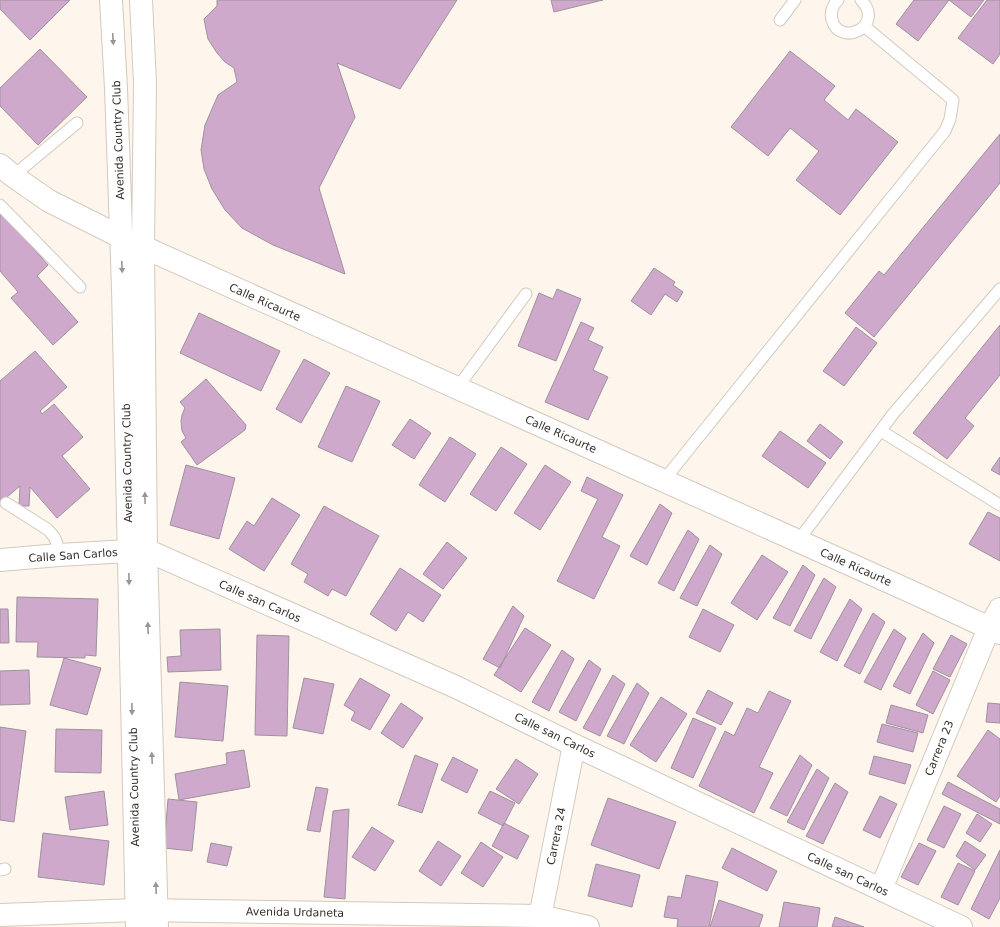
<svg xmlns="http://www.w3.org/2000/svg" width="1000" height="927" viewBox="0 0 1000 927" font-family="'DejaVu Sans',sans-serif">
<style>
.building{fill:#cea9cb;stroke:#9d929c}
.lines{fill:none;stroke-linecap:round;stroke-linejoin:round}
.service-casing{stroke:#d3c9be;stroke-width:13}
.minor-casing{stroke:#d3c9be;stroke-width:24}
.tertiary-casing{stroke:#d3c9be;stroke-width:24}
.service{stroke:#fff;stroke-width:11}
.minor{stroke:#fff;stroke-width:22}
.tertiary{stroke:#fff;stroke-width:22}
.oneway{fill:#989694}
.labels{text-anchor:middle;stroke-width:3;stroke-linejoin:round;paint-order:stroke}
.street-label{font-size:11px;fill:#322e2a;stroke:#fff}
</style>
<rect width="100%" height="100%" fill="#fef6ed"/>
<path class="building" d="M0 0H70L30 40 0 9Z
M217 0H457L400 89 337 63 355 117 319 188 345 274 273 245 242 228 225 210 212 189 204 169 201 150 205 125 218 95 237 82 234 68 225 62 217 53 208 39 204 19 217 6Z
M551 0H603L554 12Z
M914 0H984L971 17 949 0 918 41 896 24Z
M987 0H1000V54L993 64 958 38Z
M40 49 87 97 38 145 0 106V88Z
M790 51 835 86 824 100 848 120 856 109 898 142 840 215 796 180 819 151 790 128 768 156 731 127Z
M1000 134V183L874 337 845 313 879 271 884 275Z
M0 211 48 265 37 276 78 322 53 345 11 298 18 292 0 271Z
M654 268 675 282 673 285 683 292 677 302 665 294 651 315 631 301Z
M557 289 581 299 556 361 518 346 539 293 553 299Z
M199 313 280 351 261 391 180 353Z
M581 322 594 328 588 340 603 347 593 370 608 377 588 420 545 402Z
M1000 325V375L965 418 974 426 947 459 913 433Z
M856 327 877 343 844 386 823 371Z
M35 351 67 387 40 411 42 414 54 404 83 437 62 456 90 489 57 518 30 487 29 506H19L20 486 0 503V381Z
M304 359 330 373 301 423 276 409Z
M206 379 246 425 245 430 197 465 181 442 186 438 182 431 181 421 182 415 185 408 180 402Z
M346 386 380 401 352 462 318 447Z
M410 419 431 433 414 459 392 445Z
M820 424 843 442 830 459 807 441Z
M780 431 826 463 808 488 762 456Z
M450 437 476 454 445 502 419 485Z
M501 447 527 464 496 511 470 494Z
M1000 457V475L991 470Z
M186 465 235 478 219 539 170 525Z
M545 465 571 482 540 530 514 513Z
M587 477 623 495 602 537 620 546 594 599 557 581 598 499 581 491Z
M272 498 300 515 264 571 229 549 247 521 254 526Z
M660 504 672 513 647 565 630 556Z
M324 506 379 536 346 596 332 589 328 596 304 582 308 574 291 564Z
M988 512 1000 518V561L969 544Z
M688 530 699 539 674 591 658 583Z
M447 542 467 558 443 589 423 574Z
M710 545 722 554 697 606 680 598Z
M762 555 788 572 757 620 731 603Z
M803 565 815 575 790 626 773 618Z
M400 568 441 595 423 622 408 612 396 631 370 614Z
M824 578 836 587 811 639 794 631Z
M17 597 98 599 96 656 85 655V658L37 657 38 642H16Z
M850 599 862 609 837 661 820 652Z
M513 606 524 616 500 668 483 659Z
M0 609H8L9 643H0Z
M703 609 734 625 720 652 689 637Z
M873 613 885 622 860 674 844 666Z
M525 628 551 645 521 692 494 675Z
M220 629 221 670 168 672 167 657 181 656 180 630Z
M894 629 906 638 881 690 864 682Z
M923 633 934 643 910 694 893 686Z
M257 635 289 636 287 736 255 735Z
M951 635 967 644 950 677 933 669Z
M562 650 574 659 549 711 532 702Z
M64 658 101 668 87 715 50 705Z
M589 660 601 669 576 721 559 712Z
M29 670 30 704 0 705V671Z
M933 671 950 680 933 714 916 705Z
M613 675 625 684 600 736 583 728Z
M304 678 334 684 323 734 293 728Z
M360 678 390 695 370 730 351 720 355 712 344 705Z
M180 682 228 686 223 741 175 737Z
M637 683 649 693 624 744 607 736Z
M708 690 733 703 721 725 696 713Z
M769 691 791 701 759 767 773 773 754 813 699 786 725 731 734 736 747 708 758 713Z
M661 697 687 714 656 762 630 745Z
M401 703 423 718 403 748 381 733Z
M988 703 1000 704V723L986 722Z
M891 705 928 715 923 733 886 723Z
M693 718 716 728 693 778 671 768Z
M882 724 918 733 913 752 877 742Z
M0 727 26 731 14 822 0 820Z
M56 729 102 730 101 773 55 772Z
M988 730 1000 739V796L996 802 957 776Z
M244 750 250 787 179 800 175 774 227 764 226 753Z
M415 755 438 764 422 813 398 805Z
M800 755 812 765 787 816 770 808Z
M874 756 911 765 905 784 869 774Z
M453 757 478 770 467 793 441 780Z
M516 759 538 774 519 804 496 789Z
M817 769 829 778 804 830 787 822Z
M948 782 1000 809V824L942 794Z
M835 783 848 792 823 844 806 836Z
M316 787 328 789 320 832 307 830Z
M104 791 108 825 70 830 65 797Z
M490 791 515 803 503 826 478 813Z
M880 796 897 804 880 838 863 830Z
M608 798 676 822 659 869 591 845Z
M168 799 197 802 192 851 164 848Z
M944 806 961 814 944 848 927 840Z
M349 809 345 899 324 897 333 811Z
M977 814 992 824 980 842 966 833Z
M504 823 529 836 517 859 492 846Z
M372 827 394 841 375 871 352 857Z
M43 833 109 841 104 885 38 877Z
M438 841 461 856 441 886 419 871Z
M965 841 986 855 975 870 956 856Z
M481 842 503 857 483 887 461 873Z
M211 843 232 847 227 866 207 862Z
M919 843 936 851 918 885 901 877Z
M732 848 777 871 767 891 722 868Z
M1000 850V898L989 919 971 909Z
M958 863 975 871 958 905 941 897Z
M596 864 640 875 632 907 588 896Z
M686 875 718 882 709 927H677L678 919 664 917 668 896 681 898Z
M719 900 763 915 759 927H710Z
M784 902 820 908 817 927H779Z
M835 917 864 927H832Z"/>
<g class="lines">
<g class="service-casing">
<path id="service" d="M838 0C833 5 830 12 832 20 840 48 886 26 861 0
M780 20 795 0
M13 176 77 123
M0 205 80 287
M458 387 526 294
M881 431 1000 505
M664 480 945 131 950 119 953 100 864 26
M6 503 47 529C57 538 57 543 59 555
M798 541 893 414 1000 289
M0 870 5 869"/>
</g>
<g class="minor-casing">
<path id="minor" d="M0 165 13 176 49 201 121 237 914 593 1000 633
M0 560 59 555 146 550 456 687 574 745 961 927
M881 889 989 628 1000 609
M0 915 137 910 540 916 588 927
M538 927 574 745"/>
</g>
<g class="tertiary-casing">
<path id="tertiary" d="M111 0 116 88 123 288 137 927
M141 0 145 83 143 246 146 550 157 927"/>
</g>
<use href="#service" class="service"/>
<use href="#minor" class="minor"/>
<use href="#tertiary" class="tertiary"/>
</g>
<defs><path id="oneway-solid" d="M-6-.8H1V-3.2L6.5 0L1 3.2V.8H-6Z"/></defs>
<g class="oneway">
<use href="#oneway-solid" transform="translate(113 39) rotate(87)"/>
<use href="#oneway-solid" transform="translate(122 267) rotate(88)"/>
<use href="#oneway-solid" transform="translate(145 498) rotate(-91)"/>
<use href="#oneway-solid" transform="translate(129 579) rotate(89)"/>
<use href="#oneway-solid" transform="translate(148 628) rotate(-92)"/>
<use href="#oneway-solid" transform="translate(132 709) rotate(89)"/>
<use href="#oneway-solid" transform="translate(152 758) rotate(-92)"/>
<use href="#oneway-solid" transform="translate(156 888) rotate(-92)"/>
</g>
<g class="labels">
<g class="street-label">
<text transform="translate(118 140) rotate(-92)" y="4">Avenida Country Club</text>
<text transform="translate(265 302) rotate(24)" y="4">Calle Ricaurte</text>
<text transform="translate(561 434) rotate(24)" y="4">Calle Ricaurte</text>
<text transform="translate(127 463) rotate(-91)" y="4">Avenida Country Club</text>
<text transform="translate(73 555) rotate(-4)" y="4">Calle San Carlos</text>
<text transform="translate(856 567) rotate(24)" y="4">Calle Ricaurte</text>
<text transform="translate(260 601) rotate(24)" y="4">Calle san Carlos</text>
<text transform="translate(555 735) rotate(26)" y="4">Calle san Carlos</text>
<text transform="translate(939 748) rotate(-68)" y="4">Carrera 23</text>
<text transform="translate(134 787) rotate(-91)" y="4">Avenida Country Club</text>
<text transform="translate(556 836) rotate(-79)" y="4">Carrera 24</text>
<text transform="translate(848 874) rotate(25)" y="4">Calle san Carlos</text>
<text transform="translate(295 912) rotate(1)" y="4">Avenida Urdaneta</text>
</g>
</g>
</svg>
